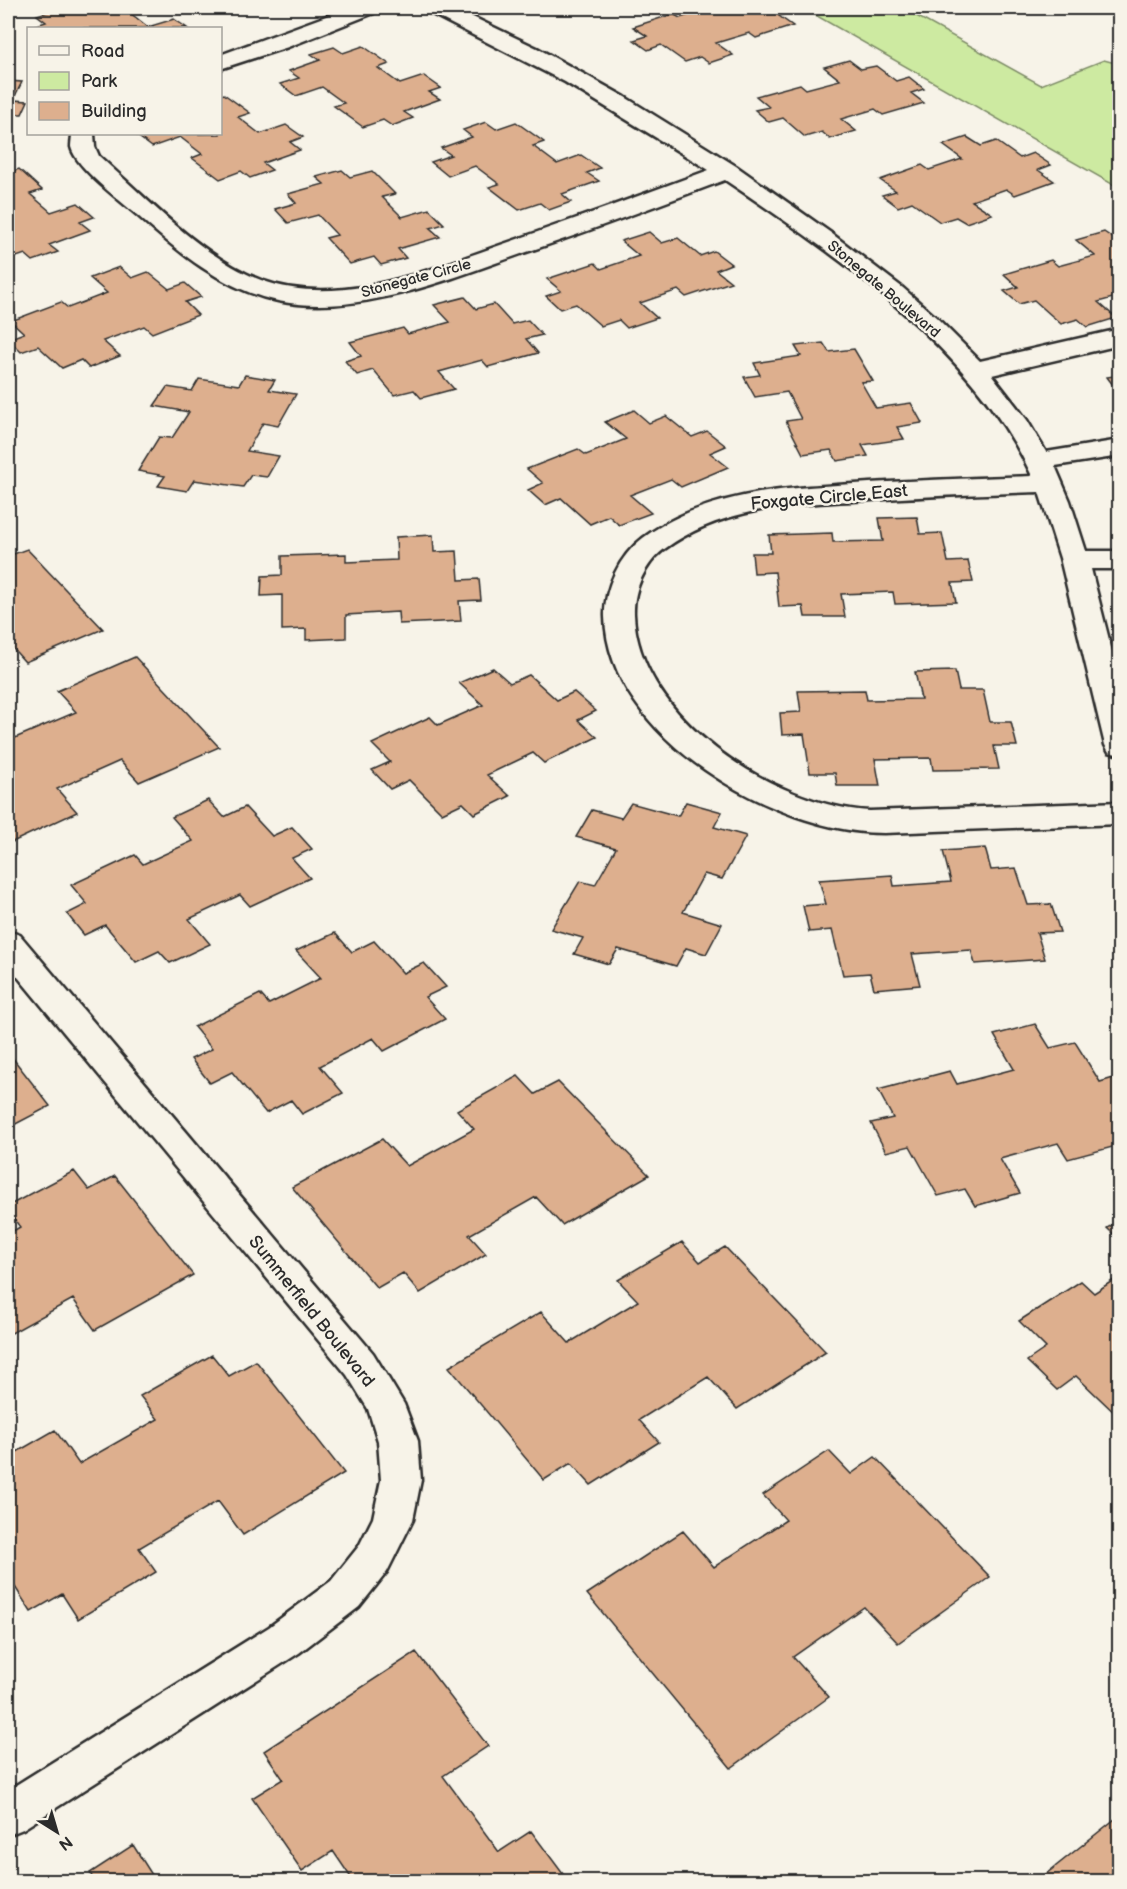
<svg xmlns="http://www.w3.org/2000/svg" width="1127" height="1889" viewBox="0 0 1127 1889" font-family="'Balsamiq Sans',sans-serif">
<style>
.green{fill:#cdeaa1;stroke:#7c8a66;stroke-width:1.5}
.building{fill:#ddaf8e;stroke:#2b2b2b;stroke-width:1.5}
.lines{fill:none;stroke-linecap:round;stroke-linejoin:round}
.minor-casing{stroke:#2b2b2b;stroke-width:5}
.path{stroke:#2b2b2b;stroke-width:4.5;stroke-dasharray:1.5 5;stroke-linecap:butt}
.minor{fill:#f7f3e8;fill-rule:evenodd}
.labels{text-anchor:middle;stroke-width:5;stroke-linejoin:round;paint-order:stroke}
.far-street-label{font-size:15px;fill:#2b2b2b;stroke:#f7f3e8}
.street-label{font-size:18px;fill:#2b2b2b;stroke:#f7f3e8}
</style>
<rect width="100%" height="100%" fill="#f7f3e8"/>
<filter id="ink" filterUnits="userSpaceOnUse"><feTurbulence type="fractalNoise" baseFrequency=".0167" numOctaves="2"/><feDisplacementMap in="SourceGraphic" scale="12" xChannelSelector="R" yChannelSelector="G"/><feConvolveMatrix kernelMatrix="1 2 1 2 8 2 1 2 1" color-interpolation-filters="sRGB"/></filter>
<g filter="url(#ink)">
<path class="green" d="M803 8H902L1041 85 1104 60 1119 64V188Z"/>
<path class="building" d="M61 8H136L138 9 129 12 148 27 174 19 187 28H36L33 26 46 22 37 15Z
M711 8H784L792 12 779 16 793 26 756 38 749 33 716 43 733 55 709 63 700 57 685 62 661 45 648 50 634 40 647 36 633 27 673 14 680 18Z
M363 46 389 64 378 68 400 84 424 76 441 88 429 92 440 99 404 112 413 118 392 126 383 120 363 127 334 106 344 103 322 87 296 96 280 84 299 78 289 71 320 60 311 54 334 47 343 53Z
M849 60 861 69 876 66 896 81 909 77 924 89 911 93 924 103 883 115 875 109 841 119 856 131 830 139 822 132 805 137 783 118 769 122 755 110 769 107 756 96 800 84 806 89 840 80 824 67Z
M8 81 22 82 13 100 28 101 22 114H8Z
M224 94 250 113 238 117 260 134 286 125 303 137 290 142 300 150 263 163 272 170 250 178 241 171 220 179 192 158 202 154 180 137 152 147 136 135 220 134V95Z
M486 122 496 129 516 122 544 142 533 146 557 164 581 155 600 168 587 173 599 181 562 194 571 202 549 210 540 203 519 210 489 187 499 184 475 166 448 176 431 162 451 155 441 148 472 137 463 130Z
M967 137 981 146 996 141 1020 158 1033 153 1051 165 1038 170 1054 181 1015 195 1006 189 972 201 992 214 966 223 956 217 940 222 912 202 898 207 882 195 896 191 880 180 922 165 929 170 962 159 943 145Z
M19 169 42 190 30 194 51 212 78 203 94 217 80 222 90 230 49 245 58 252 33 261 25 254 8 260V173Z
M342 170 350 177 372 171 395 194 382 197 402 217 429 209 444 224 430 228 440 237 398 249 406 258 381 265 374 257 350 264 326 238 337 235 318 215 288 223 275 209 296 203 288 194 324 184 316 177Z
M649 232 662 243 678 238 700 256 714 251 731 264 716 270 731 282 686 297 678 290 640 303 657 318 627 328 619 320 601 326 576 304 560 309 546 296 561 291 547 279 595 263 601 269 639 256 621 241Z
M1104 232 1120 243V296L1098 302 1116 318 1087 327 1078 319 1061 324 1034 300 1019 304 1004 291 1018 287 1004 274 1051 260 1058 266 1095 256 1076 240Z
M119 267 132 278 148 272 169 289 185 283 201 297 185 302 198 315 152 333 144 326 103 341 120 356 89 368 81 360 62 368 38 346 21 352 8 339 24 333 11 321 61 302 68 308 107 293 90 278Z
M465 297 476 309 494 304 512 324 528 320 542 335 526 339 538 353 488 367 482 360 439 372 454 389 421 398 414 390 394 395 373 370 357 375 345 361 361 356 350 342 403 328 408 334 450 322 434 305Z
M823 343 829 352 854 349 873 381 861 382 876 408 911 403 922 423 897 427 904 439 862 445 868 456 837 461 831 450 803 454 786 421 801 419 787 392 755 397 744 377 760 375 754 363 801 356 795 346Z
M245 375 275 380 269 390 296 394 278 426 263 423 247 451 279 456 267 477 251 475 243 487 194 480 187 491 158 486 165 476 138 471 159 437 172 438 189 412 154 406 167 387 192 391 199 379 239 385Z
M1120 375V393H1119L1107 377Z
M634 410 649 423 666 416 692 437 707 431 726 446 710 453 728 467 681 487 671 479 630 495 651 513 619 525 609 516 590 524 561 498 545 505 528 490 543 483 527 469 578 449 586 455 626 439 605 422Z
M917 517 920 534 942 533 948 562 968 561 973 582 952 583 956 602 895 604 893 592 841 594 845 617H805L803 606 779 607 775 572 754 573 752 553H771L769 535 832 533 833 542 883 541 879 518Z
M433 535 434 552 457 551 459 580 479 579 481 600 459 601 461 621 399 624 398 612 346 615V638L306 640V629L282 630V595L261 596 262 576 282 575V556L346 554V562L397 560 396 537Z
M27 549 103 629 25 662 8 643V556Z
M135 657 219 747 139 782 120 761 57 789 77 812 8 844V730L15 738 76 712 57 691Z
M493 668 510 683 529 675 557 700 574 692 596 711 578 720 597 737 544 763 533 753 487 775 510 796 474 814 463 803 442 813 409 780 390 789 372 770 390 762 372 744 430 717 438 725 483 705 459 683Z
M955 671 959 690H983L990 722H1011L1017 746H994L999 769 933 770 931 758 875 759 880 786H837L835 773H810L804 734 782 735 780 713 801 712 798 691 865 690 867 700 921 699 915 672Z
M208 800 224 817 245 807 272 836 292 827 312 849 292 858 310 878 250 906 240 895 189 919 210 944 170 963 159 951 136 962 105 925 84 935 67 914 87 904 71 885 135 855 143 864 193 841 172 817Z
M686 802 722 812 714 827 746 836 722 879 704 874 683 912 722 924 706 954 686 948 676 966 618 949 609 964 574 954 583 938 551 929 580 881 595 885 616 848 576 837 592 810 621 818 631 803 678 816Z
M985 848 991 870 1016 868 1028 905 1051 904 1060 932 1037 933 1045 959 975 964 971 950 912 954 920 985 874 989 870 973 843 975 832 930 809 932 803 906 826 904 819 880 892 875 894 886 951 882 943 851Z
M335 933 352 952 374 941 403 973 424 963 446 987 425 997 445 1019 384 1051 373 1038 320 1066 343 1093 302 1114 291 1100 266 1113 232 1072 210 1083 191 1059 212 1049 194 1027 260 994 269 1004 321 978 296 951Z
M1035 1024 1050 1048 1075 1042 1100 1082 1120 1076V1145L1068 1159 1058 1143 1000 1159 1020 1193 975 1206 965 1189 938 1196 910 1146 886 1152 871 1123 893 1118 878 1090 950 1071 957 1084 1014 1069 994 1035Z
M8 1052 50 1106 8 1128Z
M518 1076 535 1094 558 1082 649 1175 562 1225 536 1197 469 1235 486 1254 420 1293 403 1273 377 1288 292 1187 382 1139 407 1166 474 1129 457 1110Z
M74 1171 89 1190 115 1176 193 1275 95 1330 73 1299 8 1335V1234L20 1227 8 1211V1206Z
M1120 1220V1240L1107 1228Z
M682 1242 700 1262 725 1247 826 1352 737 1409 708 1377 639 1420 659 1442 591 1485 571 1463 544 1480 449 1367 541 1312 569 1343 638 1301 618 1280Z
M1120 1276V1418L1076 1376 1057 1390 1027 1361 1046 1348 1019 1321 1081 1281 1094 1293Z
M212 1355 229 1376 256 1361 344 1473 243 1535 218 1501 139 1548 156 1572 78 1619 62 1594 31 1612 8 1576V1457L55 1430 79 1464 158 1419 140 1396Z
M829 1451 851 1474 875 1457 990 1577 898 1643 864 1607 793 1657 829 1697 731 1768 587 1594 683 1531 714 1567 786 1520 763 1495Z
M416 1652 488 1746 443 1776 499 1852 531 1831 569 1882H354L333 1851 302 1871 252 1798 283 1779 264 1751Z
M1120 1815V1882H1036Z
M133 1845 154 1878 147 1882H92L94 1880 90 1873Z"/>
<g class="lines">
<g class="minor-casing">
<path id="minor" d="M348 8H377L374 13 288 47 220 69V55Z
M427 8H454L537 48 625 97 736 166 831 233 903 288 937 318 980 361 1120 329V345L992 375 1027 420 1046 452 1120 440V456L1055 466 1070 501 1086 551H1120V569H1091L1120 683V755L1109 752 1105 745 1060 558 1039 492C983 494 927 496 871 500 798 504 723 505 663 550 644 565 633 591 634 614 638 718 774 806 870 811L1120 802V824L884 833C776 833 608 737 605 617 604 589 619 556 643 538 708 490 791 488 869 483 923 480 977 478 1032 476 974 349 838 256 725 180 658 205 592 230 524 253 451 278 357 318 278 301 222 289 178 252 137 215 120 200 76 168 71 147 71 143 72 137 72 134H94L95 147 99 156C144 196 204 259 261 280 342 310 435 267 512 241 578 218 644 194 709 170L565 82 430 13Z
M8 931 20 935 373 1353 404 1404 418 1441 421 1480 413 1520 387 1572 359 1607 299 1653 23 1829 8 1835V1790L269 1627 331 1581 359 1546 373 1518 381 1480 378 1441 368 1409 347 1375 8 965Z"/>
</g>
<path class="path" d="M8 1693 13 1702 8 1705"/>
<use href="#minor" class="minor"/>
</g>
</g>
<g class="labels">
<g class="far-street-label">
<text transform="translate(416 278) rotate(-15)" y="5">Stonegate Circle</text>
<text transform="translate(884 289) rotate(40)" y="5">Stonegate Boulevard</text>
</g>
<g class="street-label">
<text transform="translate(829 497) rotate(-5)" y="6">Foxgate Circle East</text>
<text transform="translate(312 1311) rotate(51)" y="6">Summerfield Boulevard</text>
</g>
</g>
<rect width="1127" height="1889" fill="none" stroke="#f7f3e8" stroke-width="30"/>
<rect x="15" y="15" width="1097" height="1859" fill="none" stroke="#2b2b2b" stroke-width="2" filter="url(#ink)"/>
<rect x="27" y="27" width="195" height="108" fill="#f7f3e8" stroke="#a5a39c" stroke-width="1.5"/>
<rect x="39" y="46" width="30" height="9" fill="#f7f3e8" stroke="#a5a39c" stroke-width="1.5"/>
<text x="81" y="57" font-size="18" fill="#2b2b2b">Road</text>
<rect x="39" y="72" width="30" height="18" fill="#cdeaa1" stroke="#a5a39c" stroke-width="1.5"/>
<text x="81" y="87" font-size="18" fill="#2b2b2b">Park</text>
<rect x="39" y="102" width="30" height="18" fill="#ddaf8e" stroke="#a5a39c" stroke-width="1.5"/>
<text x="81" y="117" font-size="18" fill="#2b2b2b">Building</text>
<g transform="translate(57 1832) rotate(143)" stroke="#f7f3e8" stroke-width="4.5" paint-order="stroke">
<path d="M0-4.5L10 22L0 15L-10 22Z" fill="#2b2b2b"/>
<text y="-9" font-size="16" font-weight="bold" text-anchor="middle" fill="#2b2b2b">N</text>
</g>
</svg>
